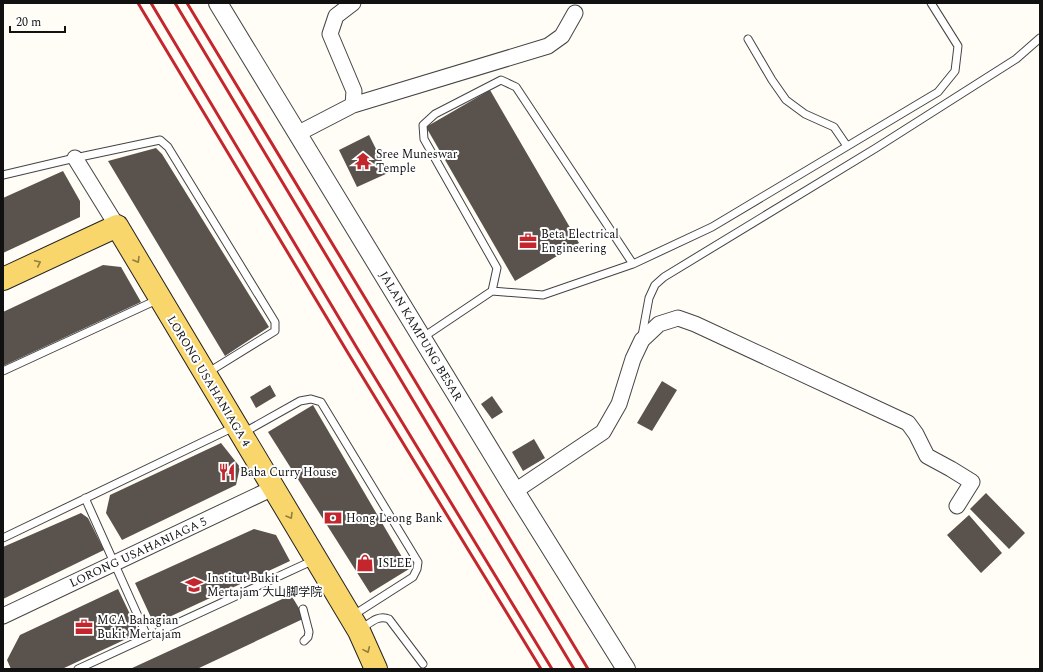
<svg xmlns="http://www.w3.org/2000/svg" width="1043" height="672" viewBox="0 0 1043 672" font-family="Spectral,'Noto Sans SC',serif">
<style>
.building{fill:#5a524d}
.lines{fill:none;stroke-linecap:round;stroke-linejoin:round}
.service-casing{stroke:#444;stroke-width:9}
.minor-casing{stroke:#444;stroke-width:17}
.tertiary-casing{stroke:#444;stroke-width:20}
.primary-casing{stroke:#222;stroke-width:24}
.service{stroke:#fff;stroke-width:7}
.minor{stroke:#fff;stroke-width:15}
.tertiary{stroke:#fff;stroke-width:18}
.primary{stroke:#f9d66b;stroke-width:22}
.rail{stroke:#c4262e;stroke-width:3}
.oneway{stroke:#917d42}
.labels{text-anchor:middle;stroke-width:4;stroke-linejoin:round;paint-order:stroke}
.poi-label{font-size:12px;fill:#111;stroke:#fff;text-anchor:start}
.street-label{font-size:12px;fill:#111;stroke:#fff}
</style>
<rect width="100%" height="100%" fill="#fffdf5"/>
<path class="building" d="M490 90 579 243 515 281 426 127Z
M369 135 388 173 357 187 339 150Z
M156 148 162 154 269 327 225 356 108 161Z
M63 171 80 201V217L3 253V198Z
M103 265 121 267 141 302 3 366V312Z
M662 381 677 390 652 431 637 423Z
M270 385 276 396 256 408 250 397Z
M492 396 503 412 492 419 481 404Z
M313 405 409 569 370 593 268 432Z
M534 439 545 458 523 471 512 452Z
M221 443 240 467 236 485 122 540 106 513 110 495Z
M986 493 1025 533 1009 549 970 509Z
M81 513 88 518 104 550 3 599V547Z
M969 515 1002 553 981 573 947 535Z
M254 529 276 535 290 561 154 624 135 583Z
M118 589 139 633 62 669H11L7 660 20 635Z
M291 595 305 618 197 669H130Z"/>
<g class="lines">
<g class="service-casing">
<path id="service" d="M748 39 772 80 786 100 805 114 834 127 847 146
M3 175 75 158 160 140 168 147 275 322V331L207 373
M492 291 497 268 424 139 423 125 435 114 501 80 516 87 633 264
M642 336 649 298 655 285 664 277 876 148 1016 59 1040 38
M422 338 492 291 543 295 633 264 712 227 938 92 955 71 958 46 931 3
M3 371 159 299
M243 433 300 401 311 399 321 402 418 562 417 569 413 577 352 616
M85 498 147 636
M3 538 234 427
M303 609 309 632 308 637 304 641
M361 629C369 624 378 614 389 619L423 664
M78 669 314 560"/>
</g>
<g class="minor-casing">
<path id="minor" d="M353 105 548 46 562 36 575 13
M297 134 353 105 354 91 330 34 336 16 353 3
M75 158 117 226
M515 491 603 432 619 404 633 359 642 340 659 324 678 318 695 324 908 423 916 434 927 456 951 469 972 482 957 506
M3 616 273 488"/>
</g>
<g class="tertiary-casing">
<path id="tertiary" d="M218 3 515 491 626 669"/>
</g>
<g class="primary-casing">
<path id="primary" d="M3 279 117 226 359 631 376 669"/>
</g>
<use href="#service" class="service"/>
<use href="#minor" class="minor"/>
<use href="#tertiary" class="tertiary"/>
<use href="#primary" class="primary"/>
<path class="rail" d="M138 3 348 353 541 669
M151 3 357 348 552 669
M175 3 574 669
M187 3 385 331 588 669"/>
</g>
<defs><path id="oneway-chevron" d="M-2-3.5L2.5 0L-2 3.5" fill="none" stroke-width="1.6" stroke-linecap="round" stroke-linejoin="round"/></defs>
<g class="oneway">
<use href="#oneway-chevron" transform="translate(137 260) rotate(59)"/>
<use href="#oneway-chevron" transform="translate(38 263) rotate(-25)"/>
<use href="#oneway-chevron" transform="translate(290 516) rotate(59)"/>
<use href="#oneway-chevron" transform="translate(367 650) rotate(66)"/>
</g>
<defs>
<g id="temple-bare" transform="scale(1.38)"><path d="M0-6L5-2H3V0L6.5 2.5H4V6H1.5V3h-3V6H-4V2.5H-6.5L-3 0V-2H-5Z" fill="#c4262e" stroke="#fff" stroke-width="2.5" paint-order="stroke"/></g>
<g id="office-bare" transform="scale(1.38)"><path d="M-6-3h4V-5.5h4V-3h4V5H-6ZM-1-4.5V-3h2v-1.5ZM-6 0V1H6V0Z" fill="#c4262e" stroke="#fff" stroke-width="2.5" paint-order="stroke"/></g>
<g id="restaurant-bare" transform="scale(1.38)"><path d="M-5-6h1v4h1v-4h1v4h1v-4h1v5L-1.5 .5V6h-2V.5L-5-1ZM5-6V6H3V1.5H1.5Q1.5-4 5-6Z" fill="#c4262e" stroke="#fff" stroke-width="2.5" paint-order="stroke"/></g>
<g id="bank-bare" transform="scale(1.38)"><path d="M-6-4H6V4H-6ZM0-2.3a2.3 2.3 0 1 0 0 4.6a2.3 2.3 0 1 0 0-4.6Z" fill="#c4262e" stroke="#fff" stroke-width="2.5" paint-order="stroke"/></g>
<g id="shop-bare" transform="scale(1.38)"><path d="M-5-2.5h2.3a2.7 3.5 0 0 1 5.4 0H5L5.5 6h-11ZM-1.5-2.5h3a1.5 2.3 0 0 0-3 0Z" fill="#c4262e" stroke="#fff" stroke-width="2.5" paint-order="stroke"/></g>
<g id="university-bare" transform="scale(1.38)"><path d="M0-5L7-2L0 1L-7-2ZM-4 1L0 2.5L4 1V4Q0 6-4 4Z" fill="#c4262e" stroke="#fff" stroke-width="2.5" paint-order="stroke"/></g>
</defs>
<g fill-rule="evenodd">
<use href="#temple-bare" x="363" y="161"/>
<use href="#office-bare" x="528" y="241"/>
<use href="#restaurant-bare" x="227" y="472"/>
<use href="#bank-bare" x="333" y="518"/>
<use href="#shop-bare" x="365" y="563"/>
<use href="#university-bare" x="194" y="585"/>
<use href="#office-bare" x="84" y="627"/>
</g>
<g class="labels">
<g class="poi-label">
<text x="376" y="158">Sree Muneswar<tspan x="376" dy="14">Temple</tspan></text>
<text x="541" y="238">Beta Electrical<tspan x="541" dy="14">Engineering</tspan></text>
<text x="240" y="476">Baba Curry House</text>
<text x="346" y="522">Hong Leong Bank</text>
<text x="378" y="567">ISLEE</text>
<text x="207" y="582">Institut Bukit<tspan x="207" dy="14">Mertajam 大山脚学院</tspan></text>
<text x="97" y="624">MCA Bahagian<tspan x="97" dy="14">Bukit Mertajam</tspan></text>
</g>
<g class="street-label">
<text transform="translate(421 336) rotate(59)" y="4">JALAN KAMPUNG BESAR</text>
<text transform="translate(209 381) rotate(59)" y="4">LORONG USAHANIAGA 4</text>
<text transform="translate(138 552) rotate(-25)" y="4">LORONG USAHANIAGA 5</text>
</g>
</g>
<rect width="1043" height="672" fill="none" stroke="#111111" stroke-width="8"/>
<path d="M10 26v6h55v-6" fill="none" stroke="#111111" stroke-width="2"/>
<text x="16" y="26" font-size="12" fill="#111111" stroke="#ffffff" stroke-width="3" paint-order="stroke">20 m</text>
</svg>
